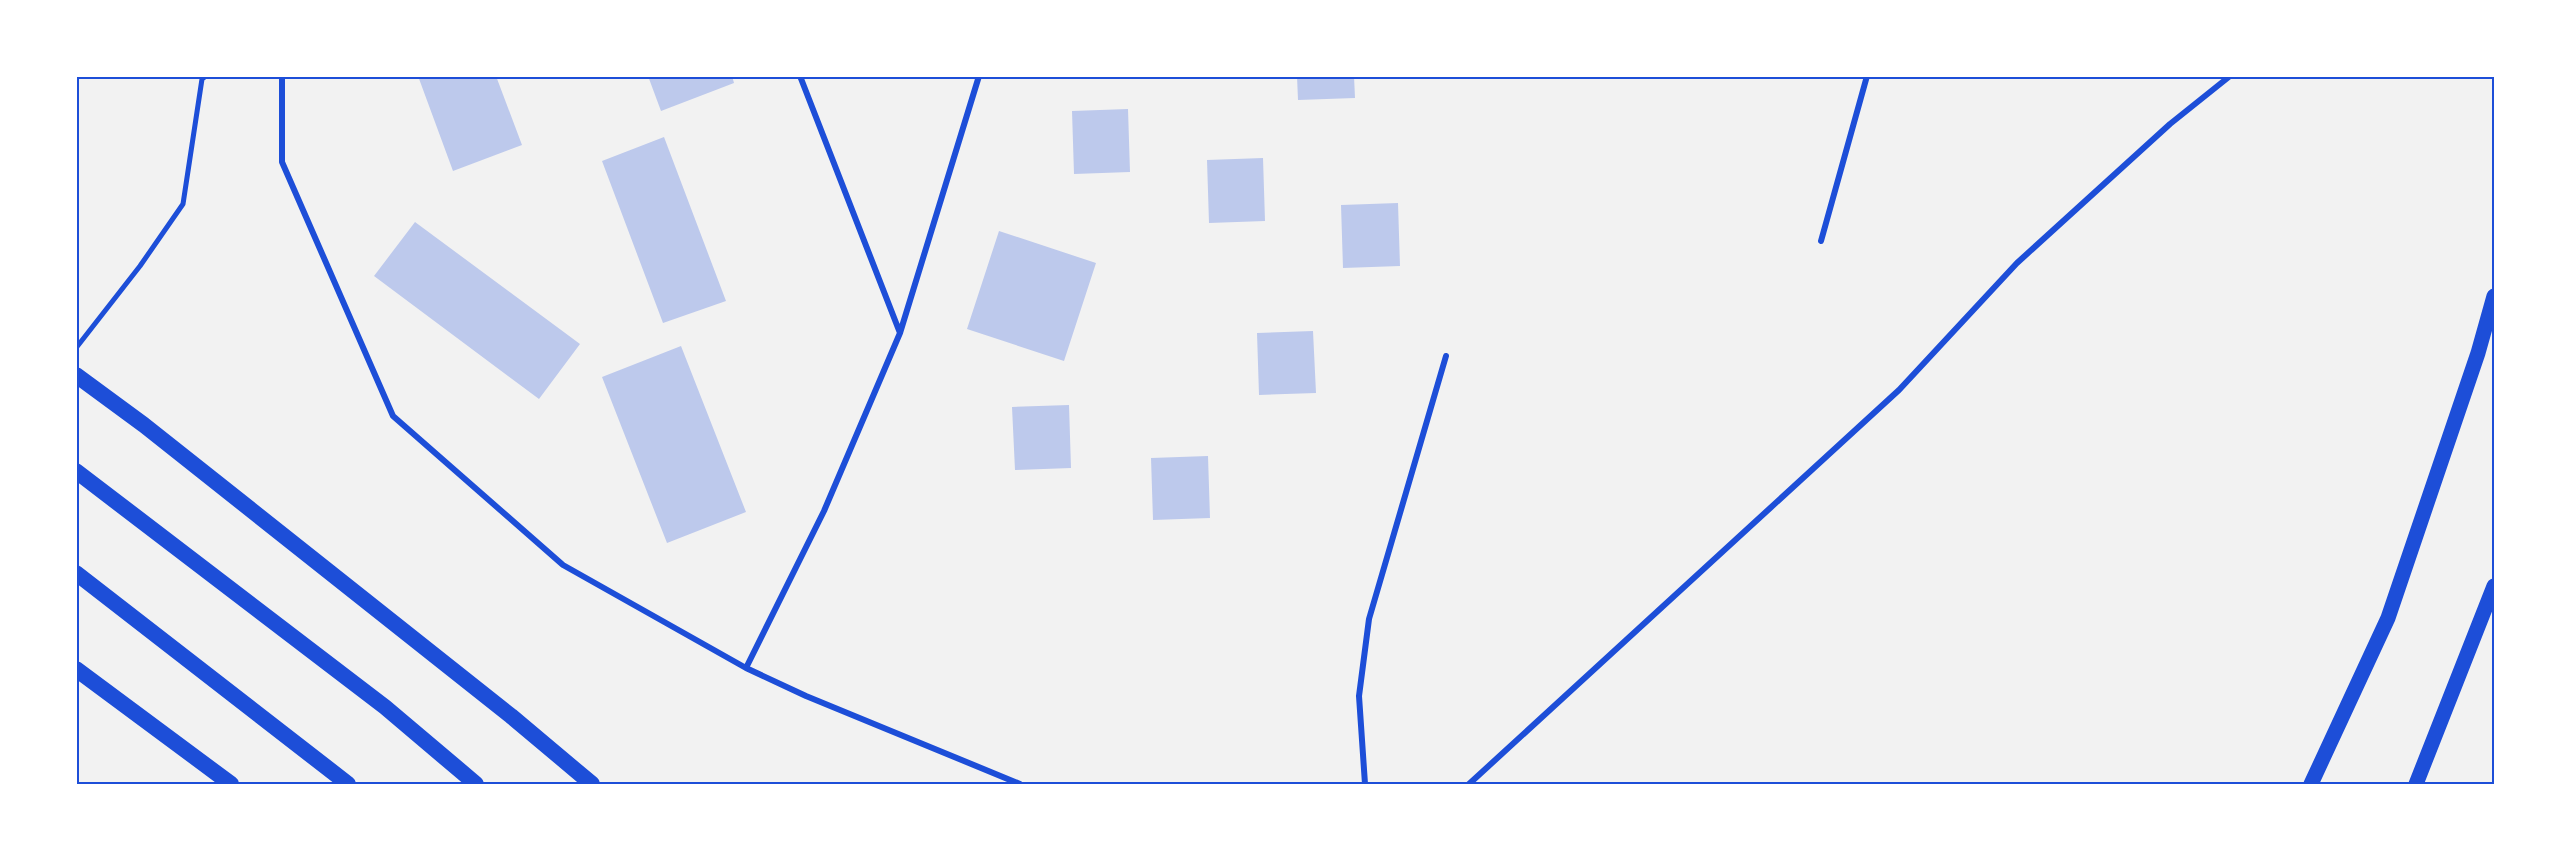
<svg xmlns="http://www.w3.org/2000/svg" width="2571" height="861" viewBox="0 0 2571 861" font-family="'Varela Round',sans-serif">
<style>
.building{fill:#bdc9ec}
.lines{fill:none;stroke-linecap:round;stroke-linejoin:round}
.pedestrian{stroke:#1d4ed8;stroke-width:5}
.minor{stroke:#1d4ed8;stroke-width:6}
.primary{stroke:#1d4ed8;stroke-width:15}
.trunk{stroke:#1d4ed8;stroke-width:16}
.neatline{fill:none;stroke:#1d4ed8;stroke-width:2}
</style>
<rect width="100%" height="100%" fill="#f2f2f2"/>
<path class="building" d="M418 76H496L522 145 453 171Z
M648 76H732L734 83 661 111Z
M1297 76H1354L1355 98 1298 100Z
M1128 109 1130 172 1074 174 1072 111Z
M664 137 726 301 663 323 602 161Z
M1263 158 1265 221 1209 223 1207 160Z
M1398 203 1400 266 1343 268 1341 205Z
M415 222 580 344 539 399 374 276Z
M999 231 1096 263 1064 361 967 329Z
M1313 331 1316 393 1259 395 1257 333Z
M681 346 746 512 667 543 602 377Z
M1069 405 1071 468 1015 470 1012 407Z
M1208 456 1210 518 1153 520 1151 458Z"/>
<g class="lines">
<path class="pedestrian" d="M76 348 140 266 183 204 202 79 206 76"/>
<path class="minor" d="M282 76V162L393 416 563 565 746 668 806 696 1020 784
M800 76 900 333
M1821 241 1867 76
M746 668 824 511 900 333 979 76
M1365 784 1359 696 1369 619 1446 356
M1469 784 1899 390 2017 263 2170 124 2230 76"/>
<path class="primary" d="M2311 784 2388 618 2478 353 2494 296
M2416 784 2494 586"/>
<path class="trunk" d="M76 375 144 425 511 716 592 784
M76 471 385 707 476 784
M76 573 348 784
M76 669 231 784"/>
</g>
<rect width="2571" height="861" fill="none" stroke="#ffffff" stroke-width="156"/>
<rect x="78" y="78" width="2415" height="705" class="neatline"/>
</svg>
